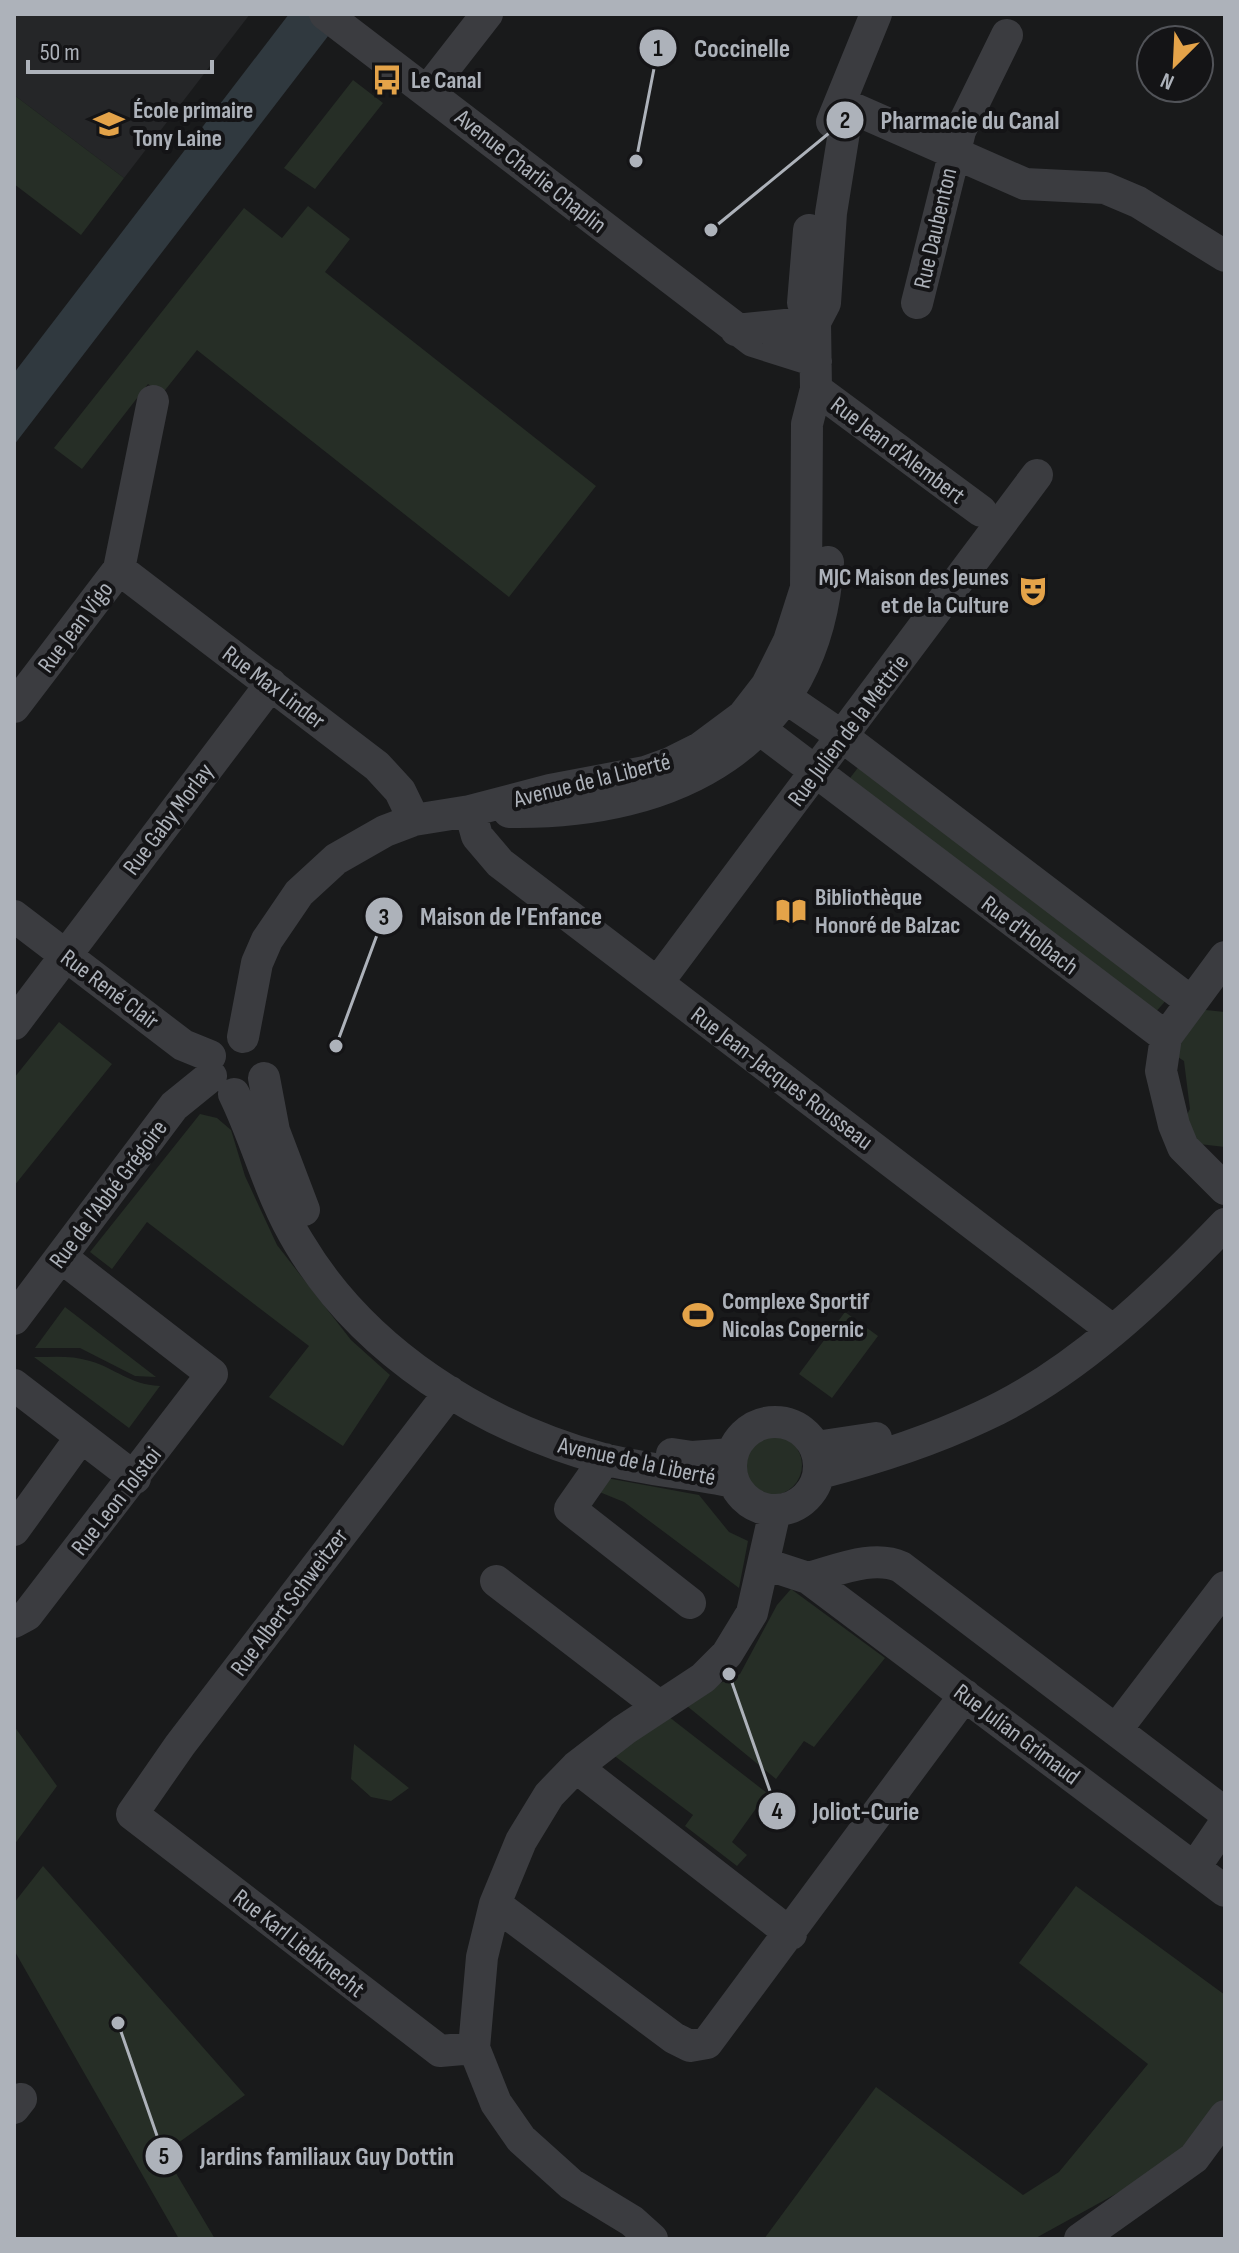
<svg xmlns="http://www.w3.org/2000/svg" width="1239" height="2253" viewBox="0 0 1239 2253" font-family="'Sofia Sans Condensed',sans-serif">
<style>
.built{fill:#252628}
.green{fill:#262e26}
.water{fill:#30393f}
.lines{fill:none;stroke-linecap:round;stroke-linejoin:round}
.minor{stroke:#3b3c40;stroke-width:32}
.labels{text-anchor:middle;stroke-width:8;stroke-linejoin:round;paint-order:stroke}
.poi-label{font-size:24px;font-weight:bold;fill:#adb2ba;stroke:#141416;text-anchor:start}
.street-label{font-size:24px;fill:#adb2ba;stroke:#141416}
.leader{fill:none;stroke:#adb2ba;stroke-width:3}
.callout-dot{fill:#adb2ba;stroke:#141416;stroke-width:3}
.mark-label{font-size:24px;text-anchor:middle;font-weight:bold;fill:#111}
.callout-label{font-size:26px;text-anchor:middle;font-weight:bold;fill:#adb2ba;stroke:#141416;stroke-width:8;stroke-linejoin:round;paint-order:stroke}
</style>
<rect width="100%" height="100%" fill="#191a1b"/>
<path class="built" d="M14 14H250L124 178 14 95Z"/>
<path class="green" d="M353 80 383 103 315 189 284 168Z
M14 95 124 178 81 235 14 184Z
M308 206 350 239 325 272 596 486 509 597 197 350 162 394 148 384 82 469 54 448 244 208 282 238Z
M860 765 1168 998 1154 1014 847 782Z
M1196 1009 1225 1012V1147L1199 1144 1184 1120 1190 1109 1184 1061 1173 1054Z
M59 1022 112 1064 14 1186V1078Z
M200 1114 217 1118 231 1130 245 1176 277 1245 351 1340 390 1375 343 1446 269 1397 309 1346 147 1222 112 1269 90 1252Z
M65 1307 156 1377 135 1376 80 1348H35Z
M845 1312 878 1336 832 1398 799 1374Z
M34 1357C53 1357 72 1355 90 1361 117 1369 128 1384 160 1386L129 1428Z
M742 1465a30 30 0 1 1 60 0a30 30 0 1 1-60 0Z
M601 1477 699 1495 729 1532 748 1541 739 1588 624 1502 597 1491Z
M791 1589 885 1658 814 1747 804 1741 776 1779 681 1701 740 1674 777 1605Z
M664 1713 767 1793 732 1842 747 1855 737 1866 685 1826 693 1815 608 1751Z
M14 1726 57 1786 14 1845Z
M354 1744 409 1788 391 1801 371 1797 351 1779Z
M43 1866 245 2095 164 2153 215 2239H179L14 1950V1903Z
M1076 1886 1225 1995V2105L1190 2153 1034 2239H764L876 2087 1023 2195 1059 2172 1148 2064 1019 1963Z"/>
<path class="water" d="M289 14H345L14 445V373Z"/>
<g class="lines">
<path class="minor" d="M325 14 753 341 816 361
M427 91 487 14
M843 104 1025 184 1105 188 1138 202 1225 256
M832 122 876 14
M809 230 803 303 815 322
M917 303 960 131 1007 35
M736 330 815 322
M816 389 981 511
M119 569 377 766 400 791 414 820
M767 685 843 737 1190 1001
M14 707 119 569 153 401
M745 718 1166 1037
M470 811 477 836 500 863 1112 1330
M509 812C675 815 817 744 828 562
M14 916 183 1045 210 1056
M1225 957 1166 1037 1161 1071 1174 1125 1183 1147 1225 1189
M658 982 1037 475
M14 1024 271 684
M243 1037 257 963 267 940 299 893 336 859 385 831 414 820 470 811 550 790 645 772 670 763 700 748 743 716 767 685 789 641 806 588 807 424 816 389 815 322 825 303 831 213 845 126 843 104
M264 1078 274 1131 304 1210
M234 1094C258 1143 270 1196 299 1243 364 1352 482 1426 603 1459 646 1470 690 1473 734 1482
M14 1319 174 1106 211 1076
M14 1385 135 1478
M450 1392 180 1745 132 1814 440 2051 474 2048
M731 1466a44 44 0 1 1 88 0a44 44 0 1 1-88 0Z
M816 1447 876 1438
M672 1454 692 1457 732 1454
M605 1459 570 1509 690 1603
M820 1473C874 1459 930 1441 981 1417 1074 1375 1156 1296 1225 1224
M14 1530 81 1437
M765 1564 808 1578 1225 1891
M808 1578C836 1571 873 1554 901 1567L1225 1813
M496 1581 659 1706
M14 1622 27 1615 212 1374 61 1257
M1116 1730 1225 1587
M576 1767 791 1934
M1195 1867 1225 1823
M495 1904 674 2038 690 2046 707 2043 965 1695
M14 2108 21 2099
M652 2239 632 2221 571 2184 521 2139 496 2103 474 2048 482 1957 495 1904 521 1841 549 1795 576 1767 624 1730 703 1678 727 1654 752 1613 775 1511
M1080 2239 1194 2158 1225 2116"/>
</g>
<defs>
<g id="bus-bare" transform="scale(2.4)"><path d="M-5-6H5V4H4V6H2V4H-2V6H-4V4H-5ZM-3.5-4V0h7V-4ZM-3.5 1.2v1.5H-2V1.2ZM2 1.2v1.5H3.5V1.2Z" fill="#e4a349" stroke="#141416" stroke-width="2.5" paint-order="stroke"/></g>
<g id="school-bare" transform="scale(2.4)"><path d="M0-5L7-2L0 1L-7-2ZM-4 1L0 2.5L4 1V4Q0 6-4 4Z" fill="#e4a349" stroke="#141416" stroke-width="2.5" paint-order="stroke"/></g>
<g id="theatre-bare" transform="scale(2.4)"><path d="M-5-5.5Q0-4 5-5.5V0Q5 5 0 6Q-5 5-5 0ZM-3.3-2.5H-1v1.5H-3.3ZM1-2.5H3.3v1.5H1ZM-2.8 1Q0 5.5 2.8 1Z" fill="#e4a349" stroke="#141416" stroke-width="2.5" paint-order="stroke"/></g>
<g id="library-bare" transform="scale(2.4)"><path d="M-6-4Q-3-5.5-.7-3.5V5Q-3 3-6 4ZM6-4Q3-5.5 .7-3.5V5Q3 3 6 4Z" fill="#e4a349" stroke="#141416" stroke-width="2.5" paint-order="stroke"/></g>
<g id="stadium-bare" transform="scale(2.4)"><path d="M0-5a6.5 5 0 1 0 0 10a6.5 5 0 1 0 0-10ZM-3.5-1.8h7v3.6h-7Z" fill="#e4a349" stroke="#141416" stroke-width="2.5" paint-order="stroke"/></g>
</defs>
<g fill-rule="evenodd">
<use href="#bus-bare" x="387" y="80"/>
<use href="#school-bare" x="109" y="124"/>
<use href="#theatre-bare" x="1033" y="591"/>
<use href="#library-bare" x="791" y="911"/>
<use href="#stadium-bare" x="698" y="1315"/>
</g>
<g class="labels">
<g class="poi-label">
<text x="411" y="88">Le Canal</text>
<text x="133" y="118">École primaire<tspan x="133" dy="28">Tony Laine</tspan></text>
<text x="1009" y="585" text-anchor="end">MJC Maison des Jeunes<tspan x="1009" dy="28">et de la Culture</tspan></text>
<text x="815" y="905">Bibliothèque<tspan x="815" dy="28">Honoré de Balzac</tspan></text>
<text x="722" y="1309">Complexe Sportif<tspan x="722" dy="28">Nicolas Copernic</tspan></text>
</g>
<g class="street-label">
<text transform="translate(531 171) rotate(38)" y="8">Avenue Charlie Chaplin</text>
<text transform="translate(935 228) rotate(-77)" y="8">Rue Daubenton</text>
<text transform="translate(898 450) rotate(37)" y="8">Rue Jean d'Alembert</text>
<text transform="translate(75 627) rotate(-53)" y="8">Rue Jean Vigo</text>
<text transform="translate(274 687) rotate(37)" y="8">Rue Max Linder</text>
<text transform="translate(848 730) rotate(-53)" y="8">Rue Julien de la Mettrie</text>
<text transform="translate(592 780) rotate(-14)" y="8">Avenue de la Liberté</text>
<text transform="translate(168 819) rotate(-53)" y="8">Rue Gaby Morlay</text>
<text transform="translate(1030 935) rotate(37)" y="8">Rue d'Holbach</text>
<text transform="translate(110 989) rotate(37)" y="8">Rue René Clair</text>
<text transform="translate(782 1078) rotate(37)" y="8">Rue Jean-Jacques Rousseau</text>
<text transform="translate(108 1194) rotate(-53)" y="8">Rue de l'Abbé Grégoire</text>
<text transform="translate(637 1461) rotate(12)" y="8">Avenue de la Liberté</text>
<text transform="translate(116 1501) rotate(-52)" y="8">Rue Leon Tolstoi</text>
<text transform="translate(289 1602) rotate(-53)" y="8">Rue Albert Schweitzer</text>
<text transform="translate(1017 1734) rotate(37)" y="8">Rue Julian Grimaud</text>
<text transform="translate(299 1943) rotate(38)" y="8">Rue Karl Liebknecht</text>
</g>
</g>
<path class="leader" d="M636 161L658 48M711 230L845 120M336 1046L384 916M729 1674L777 1811M118 2023L164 2156"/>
<g class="callout-dot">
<circle cx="636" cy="161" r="8"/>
<circle cx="711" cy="230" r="8"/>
<circle cx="336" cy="1046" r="8"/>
<circle cx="729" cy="1674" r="8"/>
<circle cx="118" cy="2023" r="8"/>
<circle cx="658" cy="48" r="20"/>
<circle cx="845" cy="120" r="20"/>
<circle cx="384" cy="916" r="20"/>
<circle cx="777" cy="1811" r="20"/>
<circle cx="164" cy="2156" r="20"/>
</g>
<g class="mark-label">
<text x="658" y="56">1</text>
<text x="845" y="128">2</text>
<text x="384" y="925">3</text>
<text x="777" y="1819">4</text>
<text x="164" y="2164">5</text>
</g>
<g class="callout-label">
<text x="742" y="57">Coccinelle</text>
<text x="970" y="129">Pharmacie du Canal</text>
<text x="511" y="925">Maison de l’Enfance</text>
<text x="866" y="1820">Joliot-Curie</text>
<text x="327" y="2165">Jardins familiaux Guy Dottin</text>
</g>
<rect width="1239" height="2253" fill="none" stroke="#adb2ba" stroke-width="32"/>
<g transform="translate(1175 64) rotate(204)"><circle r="38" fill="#141416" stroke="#515358" stroke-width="2"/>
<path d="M0-6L14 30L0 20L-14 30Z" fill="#e4a349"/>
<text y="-12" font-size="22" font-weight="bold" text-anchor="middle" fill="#adb2ba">N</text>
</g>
<path d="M28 60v12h184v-12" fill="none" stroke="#adb2ba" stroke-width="4"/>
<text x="40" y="60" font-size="24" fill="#adb2ba" stroke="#141416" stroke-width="6" paint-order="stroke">50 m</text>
</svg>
